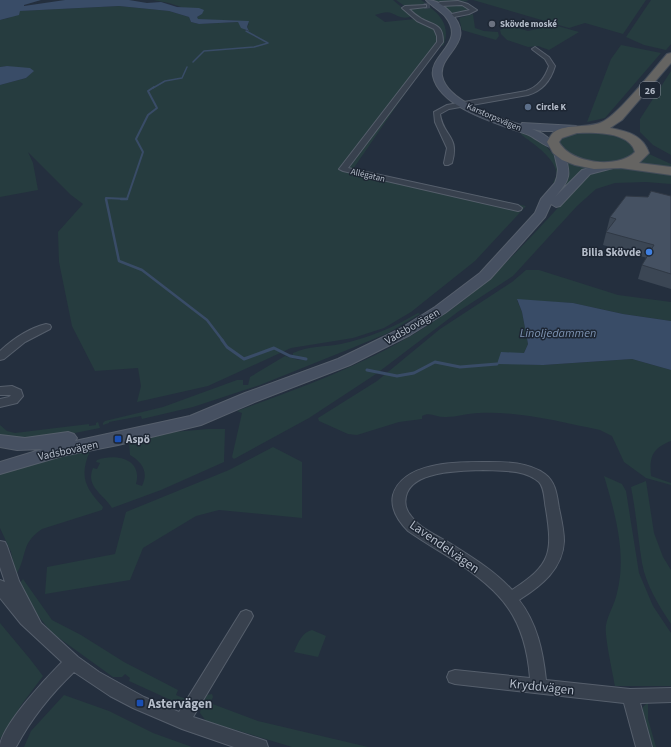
<svg xmlns="http://www.w3.org/2000/svg" width="671" height="747" viewBox="0 0 671 747" font-family="'Source Sans 3',sans-serif">
<style>
.green{fill:#263c3f}
.water{fill:#394c67}
.lines{fill:none;stroke-linecap:round;stroke-linejoin:round}
.stream-far3{stroke:#394c67;stroke-width:1.5}
.stream-far2{stroke:#394c67;stroke-width:2}
.stream-far1{stroke:#394c67;stroke-width:2.5}
.stream{stroke:#394c67;stroke-width:3}
.minor-tunnel{stroke:#3a4453;stroke-width:6;stroke-dasharray:6 3;stroke-linecap:butt}
.minor-casing{stroke:#565f6c;stroke-width:2}
.secondary-casing{stroke:#565f6c;stroke-width:2}
.trunk-casing{stroke:#434c59;stroke-width:2}
.minor{fill:#38414e;fill-rule:evenodd}
.secondary{fill:#465061;fill-rule:evenodd}
.trunk{fill:#656462;fill-rule:evenodd}
.wall{fill:#3b4654}
.building{fill:#455162;stroke:#303945}
.worship-dot{fill:#6b7280;stroke:#1d2633;stroke-width:1.5}
.service-dot{fill:#5c6f8a;stroke:#1d2633;stroke-width:1.5}
.shop-dot{fill:#3f7fe0;stroke:#1d2633;stroke-width:1.5}
.transit-dot{fill:#1a4fb4;stroke:#1d2633;stroke-width:1.5}
.labels{text-anchor:middle;stroke-width:3;stroke-linejoin:round;paint-order:stroke}
.far-poi-label{font-size:9px;font-weight:bold;fill:#b4bcc9;stroke:#1d2633;text-anchor:start}
.far-street-label{font-size:9px;fill:#b4bcc9;stroke:#1d2633}
.shield{fill:#1d2633;stroke:#878f9c;stroke-width:1}
.shield-label{font-size:10px;font-weight:bold;fill:#b4bcc9}
.poi-label{font-size:11px;font-weight:bold;fill:#b4bcc9;stroke:#1d2633;text-anchor:end}
.street-label{font-size:11px;fill:#b4bcc9;stroke:#1d2633}
.water-label{font-size:12px;font-style:italic;fill:#7c92b1;stroke:#1d2633}
.near-street-label{font-size:13px;fill:#b4bcc9;stroke:#1d2633}
.near-poi-label{font-size:13px;font-weight:bold;fill:#b4bcc9;stroke:#1d2633;text-anchor:start}
</style>
<rect width="100%" height="100%" fill="#242f3e"/>
<path class="green" d="M153 0H393L412 16C404 20 398 16 391 13 387 11 379 14 375 15L385 22 415 19 437 29 438 40 422 69 353 169 526 206 475 261 411 312 384 328 353 338 291 348 208 386 137 402 141 386 138 368 95 371 72 326 59 262 58 232 83 204 71 195 28 152 33 163 38 190 0 197V85L26 78 33 71 7 66 0 67V20L9 18 19 11 119 6 169 11 189 17 191 22 199 24 238 22 246 31 249 30 247 27 249 24C232 17 215 22 197 19V17L202 14 169 3Z
M396 0C403 0 415 0 421 0 425 2 428 5 431 8 444 18 450 31 443 46L440 44 437 26 417 18 408 9 424 7 430 9 423 4 406 7Z
M434 0H466L469 1 448 3 462 4 471 10 451 13Z
M473 0H646L623 34 585 23 569 28Z
M651 0H671V44L666 50 644 45 626 37Z
M473 14 475 28 484 31 498 32 499 36 496 40 462 30 459 18Z
M554 25 579 32 549 50 538 46 528 47 507 40 501 34 500 30 511 26 528 31Z
M621 45 661 53 605 118 587 122 611 59Z
M671 71V155L653 145 640 132V119Z
M595 130 625 138 638 151 619 163 586 162 561 150 558 139 567 133Z
M522 131 542 141 556 158 560 170 555 183H553L557 174C554 157 536 146 523 136L521 134Z
M647 153 671 164V169L634 164Z
M563 158 594 167 579 173 553 201 551 200Z
M625 168 671 173V184L646 182 615 183 596 189 577 206 513 276 459 311 376 374 309 418 234 459 232 457 242 413 237 411C317 382 397 353 465 299 510 263 548 218 587 176L604 170Z
M526 270H539L618 295 671 302V321L623 314 573 303 517 300 522 312 528 344 524 353 497 363 543 365 632 359 671 370V441C653 448 649 456 651 476L671 483V485L646 478 624 462 612 436 600 430C560 422 520 411 479 413 468 413 457 417 446 417 437 418 430 411 422 416V419L399 422 357 435 348 434 319 421 318 418 377 381 440 329 512 282Z
M418 313 420 314 388 333 352 348 260 385 193 407 142 419 141 416 109 422V423L103 425V423L105 421 163 407 237 380H243V385H248L250 377 285 356 299 360 306 359 293 355V353C308 346 325 347 341 344 369 338 394 327 418 313Z
M98 422 100 428C71 433 28 446 0 434V425L7 431 15 433 89 424V426L96 425V423Z
M208 429H225L224 462 161 490 112 508C104 494 85 487 93 468L97 469 100 463 96 462 97 460C116 453 143 459 136 484L142 486C149 472 142 462 130 455L129 443 162 433Z
M273 447 302 462V518L219 510 196 516 143 548 130 580 45 594 47 567 115 554 126 512 229 470Z
M90 451C79 476 85 488 103 507L102 510 42 529C20 544 28 555 16 575L11 552 0 528V475L6 471 56 456Z
M604 476 622 484 626 491 639 573 653 606 671 633V686H615C613 674 604 635 606 625 608 614 615 604 617 593 627 554 615 513 604 476Z
M646 481 654 533 663 557 671 570V624C659 606 646 585 642 563 638 538 636 512 631 487Z
M23 579 52 620 81 635 124 662 178 690 176 695 188 700 182 702H175L129 681 130 678 125 674 122 677H113L52 633 31 607 20 587V583Z
M0 623 30 659 43 676 22 704 0 739Z
M312 630 326 636 318 657 294 652C298 643 302 632 312 630Z
M212 694 213 697 210 703 258 721 368 747H292L206 721 200 713 201 707 207 695Z
M64 695 109 711 153 733 192 747H24L31 731Z
M648 702V719L656 747H651L642 713 643 707Z"/>
<path class="water" d="M0 0H41L24 5V6L65 0H129L147 3 161 2 177 7 199 8 204 10 202 14 197 17 198 19 249 21 247 27 249 31 241 28 238 22 199 24 191 22 189 17 169 11 119 6 20 11 19 15 0 20Z
M7 66 30 68 34 71 26 78 0 85V67Z
M517 299 573 303 623 314 671 321V370L632 359 543 365 497 364 501 352 524 353 528 344 522 312Z"/>
<g class="lines">
<path class="stream-far3" d="M193 62 204 51 254 47 268 43 246 31
M153 88 165 81 182 78 187 67"/>
<path class="stream-far2" d="M106 200V198L127 199 143 152 136 139 148 115 157 108 148 91 154 87"/>
<path class="stream-far1" d="M106 199 119 261 142 270 207 320 223 341
M121 199H127"/>
<path class="stream" d="M222 340 227 347 244 359 274 348 290 356 306 359
M367 370 397 376 414 373 435 362 460 367 497 364"/>
<path class="minor-tunnel" d="M424 6 440 4"/>
<g class="minor-casing">
<path id="minor" d="M458 1 468 4 477 10 469 14 449 18 446 16 447 15 470 10 462 5 440 6 437 4 440 2Z
M426 5V7L409 9C413 13 417 16 422 19 435 26 443 24 443 42L348 168 518 205 522 208 521 210 518 211 343 171 339 169 437 42V36L434 29 417 21 402 8 405 6Z
M535 47 549 57 555 66C551 80 542 91 528 95L449 109 440 114C443 137 460 135 452 163L448 165H445L444 163 447 148 435 122 434 112 447 105 526 91C538 87 545 78 549 66L545 59 533 50 532 49Z
M46 324 50 325 51 327 50 329 25 342 4 359 0 360V351C13 339 29 328 46 324Z
M12 386 21 390 23 396 17 403 0 407V399L9 397 11 395H0V387Z
M483 462C504 462 527 461 545 474 556 482 557 496 559 508 561 518 564 530 564 541 563 569 541 586 519 600 537 623 543 651 546 680L630 689 671 688V702L640 703 652 747H636L624 703 455 684 449 682 447 677 449 672 455 670 530 678C525 617 502 591 452 559 438 550 422 541 408 531 399 522 390 509 393 495 403 462 455 462 483 462ZM483 470C501 471 524 469 539 482 545 488 544 501 546 509 553 553 551 565 512 590 494 570 470 556 448 542 435 535 420 528 411 516 405 509 404 501 407 493 416 470 463 471 483 470Z
M0 541 5 542 7 546 19 581 41 623 78 657 99 672 144 697 179 712 241 612 246 610 251 612 253 616 251 620 193 717 260 739 266 741 268 747H234L182 729 133 708 110 696 74 672C51 694 31 719 16 747H0C0 727 48 676 62 662L21 624 0 598V580L5 582 0 567Z"/>
</g>
<g class="secondary-casing">
<path id="secondary" d="M426 0C437 0 443 5 450 12 479 42 438 53 442 76 447 102 499 118 521 125L522 123 576 126 581 129 580 131H543L532 129 543 134 558 145 553 148C544 146 537 139 529 135 502 125 440 109 433 76 429 54 467 43 445 16 439 10 432 6 426 0Z
M559 149 564 152C571 174 571 179 555 197L582 170 609 163 613 164 615 166 613 168 590 174 560 206 556 207 551 204 545 217 490 279 445 313 410 335 350 365 257 401 201 425 118 445 62 456 0 474V462L43 449 17 450 0 447V435L25 438 68 432 74 434 77 438 75 441 190 416 245 393 338 359 400 329 435 307 480 273 535 213 541 199 555 183 557 177 558 169 554 152Z"/>
</g>
<g class="trunk-casing">
<path id="trunk" d="M671 53V63L622 120 610 128C627 131 643 135 649 153L639 163 671 167V175L621 168 594 169 575 165 562 160 553 153 547 142C549 139 551 134 554 132 568 123 587 129 602 122 618 115 654 69 667 54ZM577 133C595 132 630 132 635 152 618 169 571 164 559 142L562 138Z"/>
</g>
<use href="#minor" class="minor"/>
<use href="#secondary" class="secondary"/>
<use href="#trunk" class="trunk"/>
</g>
<path class="wall" d="M671 196V289L638 279 642 265 647 258 603 245 610 217Z"/>
<path class="building" d="M651 191 671 196V274L642 265 654 245 606 232 616 219 610 217 626 196 648 197Z"/>
<circle class="worship-dot" cx="492" cy="24" r="4"/>
<circle class="service-dot" cx="528" cy="107" r="4"/>
<circle class="shop-dot" cx="649" cy="252" r="4"/>
<g class="transit-dot">
<rect x="114" y="435" width="8" height="8" rx="2"/>
<rect x="136" y="699" width="8" height="8" rx="2"/>
</g>
<g class="labels">
<g class="far-poi-label">
<text x="500" y="27">Skövde moské</text>
<text x="536" y="110">Circle K</text>
</g>
<g class="far-street-label">
<text transform="translate(494 117) rotate(23)" y="3">Karstorpsvägen</text>
<text transform="translate(368 175) rotate(13)" y="3">Allégatan</text>
</g>
<rect class="shield" x="640" y="82" width="20" height="16" rx="3"/>
<g class="shield-label">
<text x="650" y="94">26</text>
</g>
<g class="poi-label">
<text x="641" y="256">Bilia Skövde</text>
<text x="126" y="443" text-anchor="start">Aspö</text>
</g>
<g class="street-label">
<text transform="translate(412 326) rotate(-30)" y="4">Vadsbovägen</text>
<text transform="translate(68 450) rotate(-12)" y="4">Vadsbovägen</text>
</g>
<g class="water-label">
<text x="558" y="337">Linoljedammen</text>
</g>
<g class="near-street-label">
<text transform="translate(445 546) rotate(35)" y="5">Lavendelvägen</text>
<text transform="translate(542 686) rotate(6)" y="5">Kryddvägen</text>
</g>
<g class="near-poi-label">
<text x="148" y="708">Astervägen</text>
</g>
</g>
</svg>
